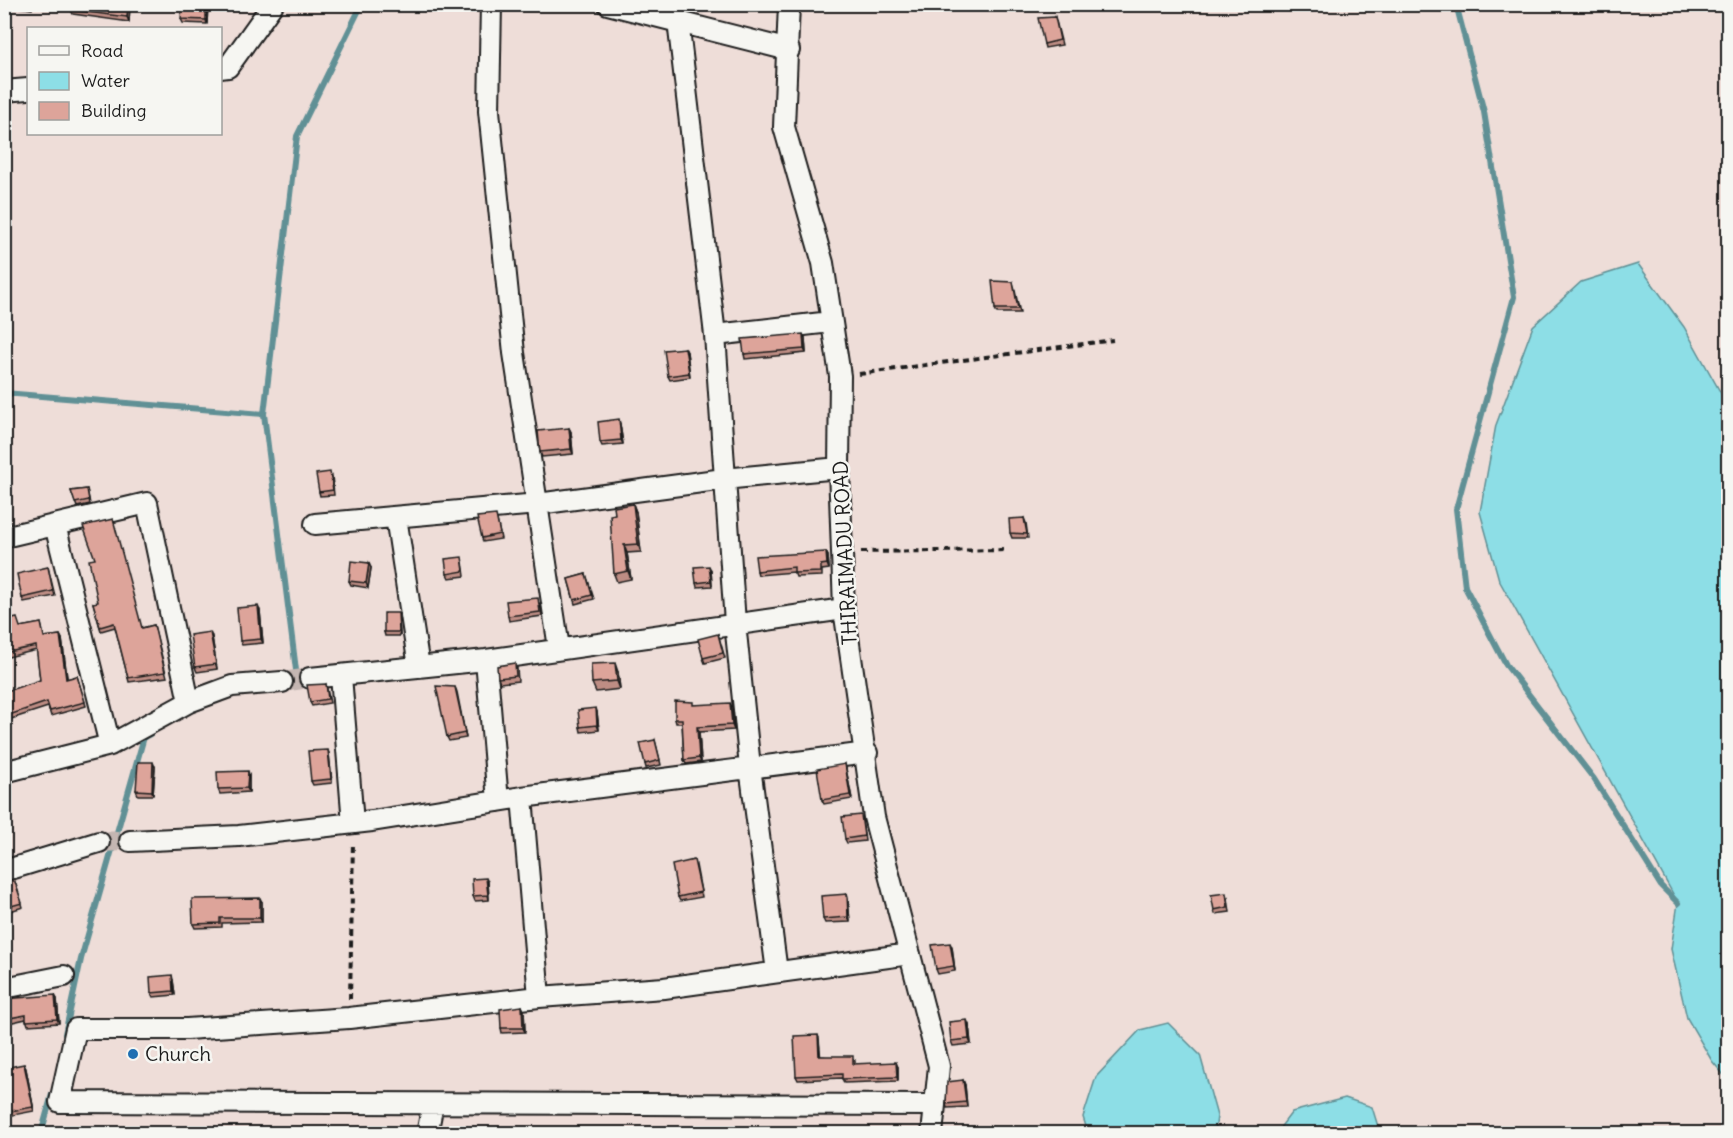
<svg xmlns="http://www.w3.org/2000/svg" width="1733" height="1138" viewBox="0 0 1733 1138" font-family="Delius,sans-serif">
<style>
.water{fill:#8ddee6;stroke:#609095;stroke-width:1.5}
.lines{fill:none;stroke-linecap:round;stroke-linejoin:round}
.stream{stroke:#609095;stroke-width:6}
.minor-tunnel{stroke:#c4b6b2;stroke-width:20;stroke-dasharray:20 10;stroke-linecap:butt}
.minor-casing{stroke:#1c1c1c;stroke-width:24}
.path{stroke:#1c1c1c;stroke-width:4;stroke-dasharray:6 4.5;stroke-linecap:butt}
.minor{stroke:#f6f6f2;stroke-width:20}
.wall{fill:#be8d84;stroke:#1c1c1c;stroke-width:1.5}
.shaded-wall{fill:#9b736c;stroke:#1c1c1c;stroke-width:1.5}
.building{fill:#dda49a;stroke:#1c1c1c;stroke-width:1.5}
.poi-dot{fill:#1f6fb2;stroke:#f6f6f2;stroke-width:2}
.labels{text-anchor:middle;stroke-width:5;stroke-linejoin:round;paint-order:stroke}
.street-label{font-size:20px;fill:#1c1c1c;stroke:#f6f6f2}
.poi-label{font-size:20px;fill:#1c1c1c;stroke:#f6f6f2;text-anchor:start}
</style>
<rect width="100%" height="100%" fill="#eeddd8"/>
<filter id="ink" filterUnits="userSpaceOnUse"><feTurbulence type="fractalNoise" baseFrequency=".0167" numOctaves="2"/><feDisplacementMap in="SourceGraphic" scale="12" xChannelSelector="R" yChannelSelector="G"/><feConvolveMatrix kernelMatrix="1 2 1 2 8 2 1 2 1" color-interpolation-filters="sRGB"/></filter>
<g filter="url(#ink)">
<path class="water" d="M1638 264 1684 327 1728 406V1080L1712 1061 1687 1018 1671 949 1678 903 1499 580 1480 512 1496 425 1533 326 1581 282Z
M1168 1023 1200 1055 1217 1116 1215 1133H1088L1083 1117 1096 1077 1140 1030Z
M1345 1098 1372 1107 1380 1133H1276L1292 1112Z"/>
<g class="lines">
<path class="stream" d="M1456 4 1484 112 1514 297 1456 509 1465 587 1506 665 1594 779 1661 886 1678 903
M4 393 264 414 297 136 362 4
M264 414 298 686 284 688
M65 1034 81 959 144 737 150 734
M41 1134 52 1094"/>
<path class="minor-tunnel" d="M282 682 310 678
M99 842 130 841"/>
<g class="minor-casing">
<path id="minor" d="M491 4 489 111 514 353 559 648
M608 4 789 50
M676 4 715 335 735 623 750 767 777 972
M789 4 784 127 823 263 840 376 839 468 844 609 874 817 939 1066 932 1134
M220 68 228 67 273 4
M4 91 28 89
M715 335 831 322
M396 517 419 667
M315 524 538 504 724 479 839 468
M55 525 110 745
M4 537 147 503 189 702
M486 660 498 801
M341 676 353 823
M310 678 486 660 844 609
M4 772 110 745 189 702 232 686 282 682
M522 797 539 997 664 988 910 954
M130 841 239 836 372 821 522 797 867 753
M4 871 99 842
M4 988 64 976
M539 997 349 1018 187 1029H76L60 1102 935 1105
M427 1134 433 1104"/>
</g>
<path class="path" d="M859 374 1113 340
M861 552 1007 550
M350 999 353 842"/>
<use href="#minor" class="minor"/>
</g>
<path class="wall" d="M7 4H32V9L8 6Z
M69 4H130L129 22 73 14 71 10 72 7 70 6Z
M208 4 207 24 183 23 181 19Z
M1055 17 1062 45 1045 48 1044 44Z
M1013 282 1020 313H997L995 309Z
M805 338 806 353 745 359 744 354Z
M685 348 687 352 690 377 670 380 668 376Z
M620 424 623 444 602 446 600 442Z
M569 428 571 432 573 454 542 457 540 452Z
M332 476 334 495 320 496 319 492Z
M87 489 90 504 77 507 71 491Z
M633 504 636 512 641 552 627 553 631 579 617 582 614 574 615 514Z
M1024 518 1026 523 1028 538H1012L1010 533Z
M497 520 501 539 483 542 482 538Z
M826 552 828 556 829 569 822 570V576L796 577 794 572 758 575 757 571Z
M463 562 465 576 449 578 447 574Z
M48 567 55 596 24 602 22 598Z
M371 568 368 588 351 585 349 581Z
M711 570 712 586 697 587 696 583Z
M586 574 594 599 575 604 568 579Z
M93 603 142 628 154 625 167 677 129 682 115 627 101 631Z
M540 603 542 616 509 621 508 616Z
M260 611 263 643 242 645 240 641Z
M399 618 400 636H385L384 632Z
M4 621 20 627 41 623 44 637 60 635 62 639 67 679 77 676 86 706 51 716 48 707 11 719 4 702 40 680 37 650 4 658Z
M718 634 725 658 705 663 703 658Z
M212 637 217 669 197 672 195 667Z
M517 668 518 681 500 683 498 678Z
M618 672 620 689 596 692 592 683Z
M326 684 330 703 312 706 310 702Z
M455 687 466 738 449 741 447 737Z
M695 705 732 707 734 730 699 732 701 762 686 764 684 760 682 723H676L675 719Z
M597 712 599 730 581 732 580 727Z
M655 740 661 765 646 768 645 764Z
M329 754 332 783 313 785 311 781Z
M845 764 852 799 824 804 822 800Z
M155 767 153 795H138L136 790Z
M249 775V792L220 794 218 789Z
M862 819 865 841 847 843 845 839Z
M696 865 702 897 680 901 678 897Z
M14 879 23 907 4 913V882Z
M488 882 489 900 475 901 473 896Z
M847 894 848 899 850 922 825 923 823 919Z
M1228 898 1230 912 1215 914 1214 910Z
M262 902V922L222 923V927L195 928 193 924Z
M952 947 955 971 938 974 936 969Z
M173 980 175 995 153 997 151 993Z
M4 999H57L59 1023 28 1025 26 1019 4 1024Z
M522 1006 524 1011 525 1032 502 1033 501 1028Z
M969 1025 971 1044 953 1046 951 1041Z
M819 1039 820 1056 855 1060V1064L898 1067V1081L844 1083 842 1078 798 1080 796 1076Z
M26 1069 34 1111 8 1116 4 1105Z
M963 1080 965 1085 967 1107 947 1108 946 1104Z"/>
<path class="shaded-wall" d="M128 4H130L129 22 127 17Z
M206 4H208L207 24 206 20Z
M803 334 805 338 806 353 804 349Z
M685 348 687 352 690 377 689 373Z
M619 419 620 424 623 444 621 440Z
M569 428 571 432 573 454 571 449Z
M633 504 636 512 641 552 638 544Z
M624 545 627 553 631 579 628 571Z
M826 552 828 556 829 569 827 564Z
M369 563 371 568 368 588 366 583Z
M709 566 711 570 712 586 711 581Z
M258 606 260 611 263 643 261 639Z
M398 613 399 618 400 636 399 632Z
M210 632 212 637 217 669 216 664Z
M60 635 62 639 68 684 66 679Z
M615 663 618 672 620 689 617 681Z
M455 687 457 692 466 738 465 733Z
M730 703 732 707 734 730 732 725Z
M596 708 597 712 599 730 597 725Z
M697 727 699 732 701 762 699 758Z
M328 750 329 754 332 783 331 779Z
M153 762 155 767 153 795 152 791Z
M845 764 852 799 850 795Z
M248 771 249 775V792L247 788Z
M486 878 488 882 489 900 488 895Z
M847 894 848 899 850 922 848 917Z
M260 898 262 902V922L260 918Z
M950 943 952 947 955 971 954 966Z
M172 975 173 980 175 995 173 991Z
M55 995 57 999 59 1023 57 1019Z
M522 1006 524 1011 525 1032 523 1028Z
M967 1020 969 1025 971 1044 969 1039Z
M818 1035 819 1039 821 1061 819 1056Z
M896 1062 898 1067V1081L897 1077Z
M24 1064 26 1069 34 1111 33 1107Z
M963 1080 965 1085 967 1107 966 1102Z"/>
<path class="building" d="M72 4H128L127 17 71 10Z
M182 4H206V20L181 19Z
M1055 17 1060 40 1044 44 1038 18Z
M992 281 1013 282 1018 309H995Z
M803 334 804 349 744 354 742 339Z
M685 348 689 373 668 376 664 350Z
M619 419 621 440 600 442 598 422Z
M569 428 571 449 540 452 538 431Z
M330 472 333 490 319 492 316 474Z
M87 489 89 500 75 503 71 491Z
M633 504 638 544 624 545 628 571 614 574 610 515 615 514 614 507Z
M496 515 500 534 482 538 477 517Z
M1024 518 1027 534 1010 533 1009 519Z
M113 519 142 628 154 625 165 672 128 678 114 623 100 627 93 603 98 602 89 560 95 559 83 526Z
M826 552 827 564 821 565V572L794 573V567L757 571 755 556Z
M462 557 464 571 447 574 445 559Z
M351 561 369 563 366 583 349 581Z
M709 566 711 581 696 583 694 567Z
M48 567 53 591 22 598 17 574Z
M586 574 592 595 574 600 568 579Z
M538 598 540 612 508 616 506 601Z
M258 606 261 639 240 641 237 608Z
M384 613H398L399 632H384Z
M17 618 20 627 41 623 44 637 60 635 66 679 77 676 85 702 50 711 47 702 9 715 4 702V692L40 680 36 646 4 653V621Z
M210 632 216 664 195 667 190 635Z
M718 634 723 653 703 658 698 639Z
M515 663 516 676 498 678 497 666Z
M615 663 617 681 592 683 591 664Z
M326 684 328 699 310 702 307 685Z
M436 686 455 687 465 733 447 737Z
M675 701 693 702V705L730 703 732 725 697 727 699 758 684 760 682 719H675Z
M596 708 597 725 580 727 578 710Z
M655 740 660 760 645 764 640 743Z
M328 750 331 779 311 781 308 751Z
M138 762H153L152 791 136 790Z
M845 764 850 795 822 800 817 769Z
M248 771 247 788 218 789 217 772Z
M861 815 864 836 845 839 842 817Z
M694 860 701 892 678 897 672 865Z
M486 878 488 895 473 896 472 879Z
M14 879 22 903 4 908V882Z
M1226 893 1228 907 1214 910 1211 895Z
M847 894 848 917 823 919 821 896Z
M260 898V918H220V923L193 924 192 899Z
M950 943 954 966 936 969 932 945Z
M172 975 173 991 151 993 150 977Z
M55 995 57 1019 26 1021V1015L4 1019V999Z
M522 1006 523 1028H501L500 1009Z
M967 1020 969 1039 951 1041 949 1022Z
M818 1035 819 1056H853V1064L896 1062 897 1077 842 1079V1074L796 1076 794 1036Z
M24 1064 33 1107 6 1112 4 1105V1068Z
M963 1080 966 1102 946 1104 947 1082Z"/>
</g>
<circle class="poi-dot" cx="133" cy="1054" r="6"/>
<g class="labels">
<g class="street-label">
<text transform="translate(845 553) rotate(-93)" y="7">THIRAIMADU ROAD</text>
</g>
<g class="poi-label">
<text x="145" y="1061">Church</text>
</g>
</g>
<rect width="1733" height="1138" fill="none" stroke="#f6f6f2" stroke-width="24"/>
<rect x="12" y="12" width="1709" height="1114" fill="none" stroke="#1c1c1c" stroke-width="2" filter="url(#ink)"/>
<rect x="27" y="27" width="195" height="108" fill="#f6f6f2" stroke="#9f9f9c" stroke-width="1.5"/>
<rect x="39" y="46" width="30" height="9" fill="#f6f6f2" stroke="#9f9f9c" stroke-width="1.5"/>
<text x="81" y="57" font-size="18" fill="#1c1c1c">Road</text>
<rect x="39" y="72" width="30" height="18" fill="#8ddee6" stroke="#9f9f9c" stroke-width="1.5"/>
<text x="81" y="87" font-size="18" fill="#1c1c1c">Water</text>
<rect x="39" y="102" width="30" height="18" fill="#dda49a" stroke="#9f9f9c" stroke-width="1.5"/>
<text x="81" y="117" font-size="18" fill="#1c1c1c">Building</text>
</svg>
